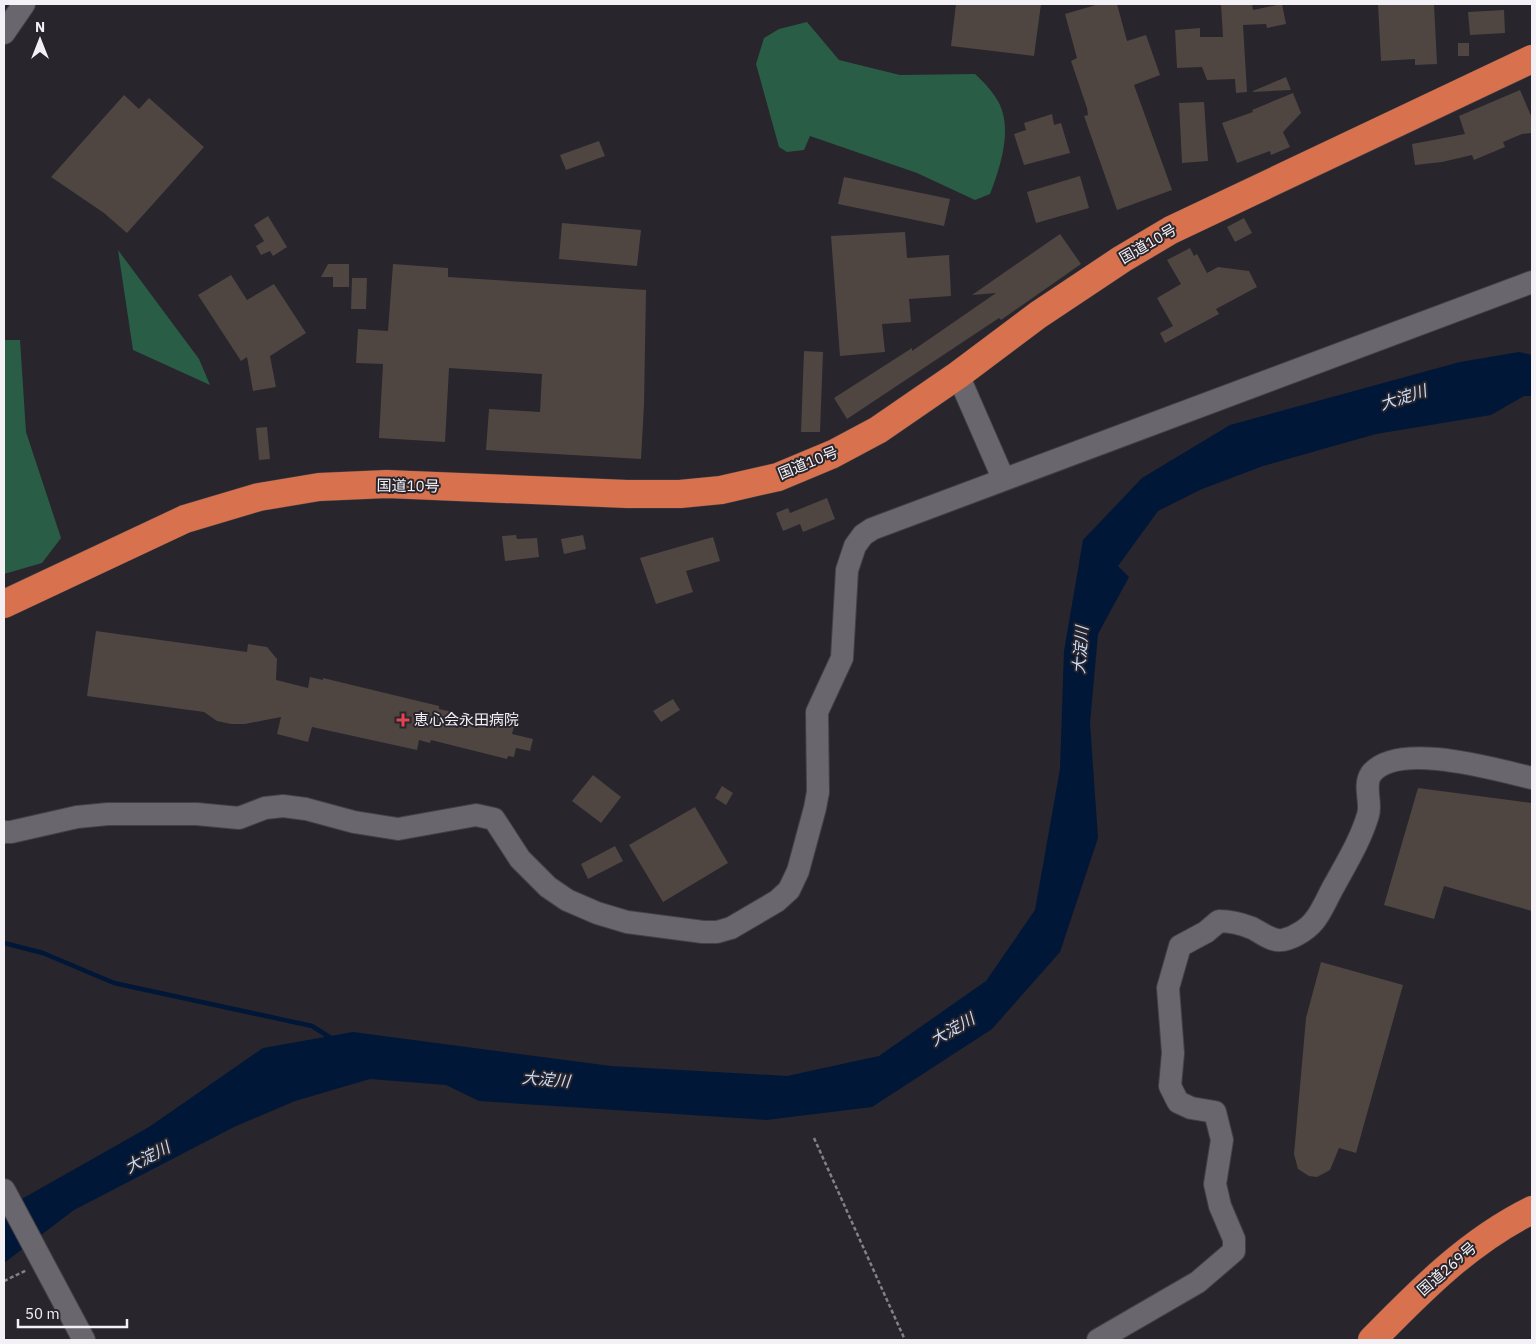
<svg xmlns="http://www.w3.org/2000/svg" width="1536" height="1344" viewBox="0 0 1536 1344" font-family="'IBM Plex Sans','Noto Sans JP',sans-serif">
<style>
.forest{fill:#2a5d45}
.water{fill:#011737}
.lines{fill:none;stroke-linecap:round;stroke-linejoin:round}
.stream{stroke:#011737;stroke-width:4.5}
.building{fill:#4f4642}
.minor-casing{stroke:#434046;stroke-width:24}
.highway-casing{stroke:#434046;stroke-width:29}
.path{stroke:#838187;stroke-width:2.5;stroke-dasharray:4 2.5;stroke-linecap:butt}
.minor{stroke:#69666e;stroke-width:22}
.highway{stroke:#d8714d;stroke-width:28}
.health-dot{fill:#e0444e;stroke:#28252c;stroke-width:2}
.labels{text-anchor:middle;stroke-width:4;stroke-linejoin:round;paint-order:stroke}
.street-label{font-size:15px;fill:#f3f1f6;stroke:#28252c}
.poi-label{font-size:15px;fill:#f3f1f6;stroke:#28252c;text-anchor:start}
.water-label{font-size:16px;font-style:italic;fill:#c9dbf4;stroke:#28252c}
</style>
<rect width="100%" height="100%" fill="#28252c"/>
<path class="forest" d="M807 22 839 60 900 75 975 74C985 83 994 93 1000 105 1012 132 1000 168 990 194L975 200 917 173 810 136 804 150 787 152 779 147 756 64 764 38 779 29Z
M118 250 199 359 210 385 133 350Z
M4 340H20L26 432 61 538 42 563 4 574Z"/>
<path class="water" d="M1519 352 1532 355V396H1524L1491 415 1376 434 1263 466 1202 489 1158 511 1118 566 1129 577 1098 634 1090 723 1098 838 1060 952 992 1029 872 1107 766 1120 479 1101 446 1085 370 1079 295 1101 234 1127 74 1210 4 1263V1209L149 1127 263 1048 353 1032 611 1066 787 1076 879 1056 986 981 1035 910 1060 769 1064 651 1083 540 1142 478 1230 425 1460 362Z"/>
<g class="lines">
<path class="stream" d="M4 943 43 953 114 983 312 1026 334 1040"/>
</g>
<path class="building" d="M956 4H1041L1034 56 951 46Z
M1099 4H1117L1127 41 1146 35 1160 75 1134 85 1172 190 1117 210 1084 116 1088 115 1087 108 1071 61 1077 58 1065 14Z
M1221 4H1252L1253 10 1282 4 1286 24 1267 28 1266 24 1243 25 1247 92 1236 93 1235 79 1207 80 1202 67 1177 68 1175 30 1200 28V37H1223Z
M1378 4H1434L1437 64 1415 65V59L1381 61Z
M1504 10 1505 33 1470 35 1468 12Z
M1458 43H1469V56H1458Z
M1286 77 1291 90 1253 92V91Z
M1520 90 1532 118V133L1522 134 1503 142 1505 147 1474 160 1472 155 1442 162 1415 165 1412 144 1465 134 1459 116Z
M1293 93 1301 113 1283 132 1290 147 1271 155 1270 151 1237 163 1222 123 1253 112 1252 110Z
M124 95 139 109 149 98 204 147 127 233 104 213 51 177Z
M1204 102 1208 161 1182 163 1179 103Z
M1052 114 1054 125 1061 123 1070 153 1024 165 1014 134 1026 130 1024 123Z
M599 141 605 156 566 170 560 155Z
M1080 176 1089 208 1036 223 1027 192Z
M844 177 950 199 944 226 838 204Z
M268 216 287 247 273 256 270 251 261 255 256 246 264 241 254 225Z
M1244 218 1252 233 1235 242 1227 227Z
M562 223 641 230 637 266 559 259Z
M905 232 907 258 949 255 951 296 909 299 911 322 882 324 885 352 840 356 831 236Z
M1060 234 1081 264 1001 320 999 318 847 419 834 398 912 348V351L996 293 972 295Z
M1190 248 1194 256 1197 254 1207 273 1218 267 1249 271 1257 287 1216 309 1219 314 1165 343 1160 333 1173 326 1157 298 1181 284 1167 260Z
M328 264H349V287H333V277H321Z
M393 264 448 268V277L646 290 644 405 641 459 486 450 489 409 540 412 542 374 449 368 445 442 379 438 383 364 356 363 358 329 388 331Z
M231 275 247 300 274 284 306 333 270 356 276 387 253 391 247 357 241 361 198 295Z
M352 278H367L366 309H351Z
M804 351 823 352 820 432H801Z
M267 427 270 459 259 460 256 428Z
M827 498 835 519 803 532 800 524 783 531 776 513 788 508 790 513Z
M516 535 517 539 537 538 539 557 505 561 502 536Z
M583 535 586 549 564 554 561 539Z
M713 537 720 561 686 571 693 592 656 604 640 558Z
M96 631 247 652 248 644 267 647 277 659 276 680 308 688 310 677 323 680V678L439 706V709L453 712 452 716 477 722V718L514 727 512 734 533 739 530 751 516 748 514 757 508 756 507 759 431 740 430 743 419 740 417 750 312 727 308 742 277 734 281 717 245 724H231L217 721 204 712 87 696Z
M673 699 680 710 661 722 653 711Z
M593 775 621 797 601 823 572 801Z
M722 786 733 793 726 805 715 798Z
M1418 788 1532 803V911L1444 886 1434 919 1384 905Z
M695 807 728 863 663 902 629 845Z
M615 846 623 861 588 879 581 864Z
M1321 962 1403 985 1356 1153 1339 1148 1330 1170 1317 1177 1309 1176 1298 1169 1294 1154 1306 1018Z"/>
<g class="lines">
<g class="minor-casing">
<path id="minor" d="M4 33 24 4
M958 375 1003 478
M4 832H11L77 817 108 814H197L239 818 265 808 283 806 306 809 354 822 398 829 476 815 494 819 520 859 548 887 567 900 597 913 627 922 703 932H717L731 928 777 901 789 890 798 871 815 808 818 792 817 712 842 658 847 570 855 546 863 535 872 529 1532 282
M4 1190 84 1340
M1098 1340 1198 1282 1234 1251V1239L1220 1206 1215 1184 1222 1140 1215 1112 1191 1108 1178 1102 1170 1086 1173 1053 1168 988 1180 946 1206 932 1219 921C1229 921 1242 924 1252 928 1262 933 1272 942 1283 940 1296 937 1310 928 1317 917 1324 907 1329 894 1335 884 1347 862 1361 839 1368 815 1372 803 1363 786 1371 774 1397 740 1497 770 1532 778"/>
</g>
<g class="highway-casing">
<path id="highway" d="M4 604 185 519 259 497 319 487 387 484 627 494H680L721 490 778 477 833 454 878 430 958 375 1038 315 1122 259 1171 230 1532 59
M1372 1340C1421 1290 1469 1241 1532 1210"/>
</g>
<path class="path" d="M814 1138 905 1340
M4 1281 27 1270"/>
<use href="#minor" class="minor"/>
<use href="#highway" class="highway"/>
</g>
<path class="health-dot" d="M400.5 712.5h5v5h5v5h-5v5h-5v-5h-5v-5h5z"/>
<g class="labels">
<g class="street-label">
<text transform="translate(1148 244) rotate(-30)" y="5">国道10号</text>
<text transform="translate(808 463) rotate(-22)" y="5">国道10号</text>
<text transform="translate(408 486) rotate(1)" y="5">国道10号</text>
<text transform="translate(1447 1269) rotate(-41)" y="5">国道269号</text>
</g>
<g class="poi-label">
<text x="414" y="725">恵心会永田病院</text>
</g>
<g class="water-label">
<text transform="translate(1403 397) rotate(-18)" y="6">大淀川</text>
<text transform="translate(1080 650) rotate(-86)" y="6">大淀川</text>
<text transform="translate(952 1029) rotate(-30)" y="6">大淀川</text>
<text transform="translate(546 1079) rotate(5)" y="6">大淀川</text>
<text transform="translate(147 1157) rotate(-28)" y="6">大淀川</text>
</g>
</g>
<rect width="1536" height="1344" fill="none" stroke="#f3f1f6" stroke-width="10"/>
<g transform="translate(40 40)" stroke="#28252c" stroke-width="4" paint-order="stroke">
<path d="M0-4L9 19L0 12L-9 19Z" fill="#f3f1f6"/>
<text y="-8" font-size="14" font-weight="bold" text-anchor="middle" fill="#f3f1f6">N</text>
</g>
<path d="M18 1319v8h109v-8" fill="none" stroke="#f3f1f6" stroke-width="2.5"/>
<text x="25" y="1319" font-size="15" fill="#f3f1f6" stroke="#28252c" stroke-width="4" paint-order="stroke">50 m</text>
</svg>
